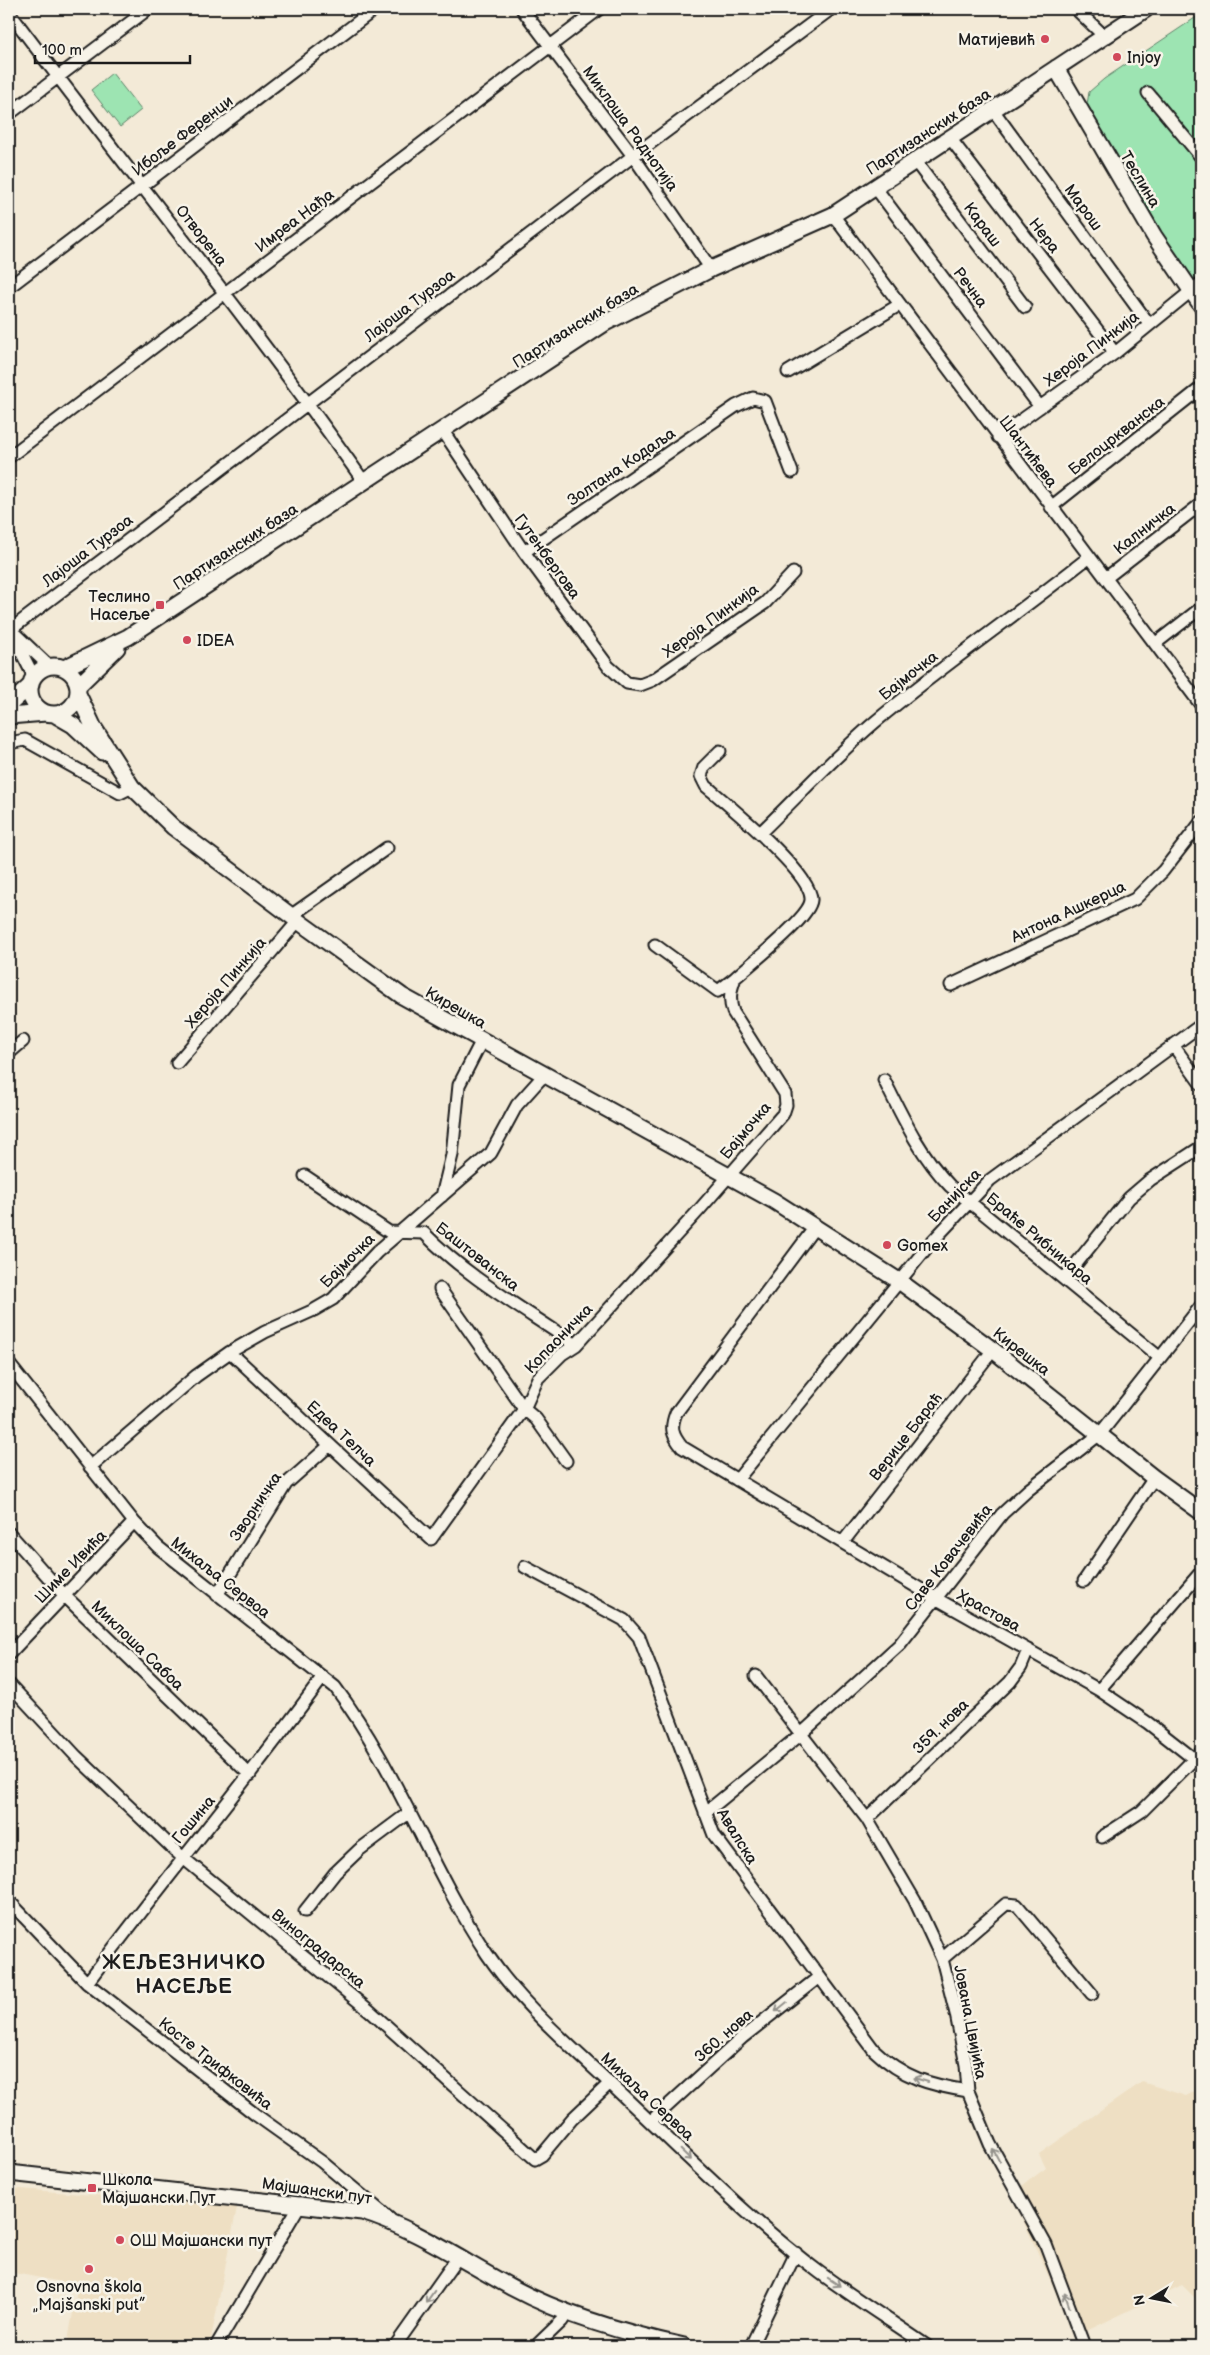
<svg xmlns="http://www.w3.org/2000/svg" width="1210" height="2355" viewBox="0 0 1210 2355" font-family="'Balsamiq Sans',sans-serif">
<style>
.built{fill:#eedfc3}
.green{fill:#9de4b2;stroke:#5c8067}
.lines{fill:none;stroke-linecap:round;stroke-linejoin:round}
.street-casing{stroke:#1c1c1c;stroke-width:15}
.secondary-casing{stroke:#1c1c1c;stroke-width:19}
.street{stroke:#f7f3e8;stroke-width:11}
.secondary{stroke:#f7f3e8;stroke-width:15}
.oneway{stroke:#94928c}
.poi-dot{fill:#d1495b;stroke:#f7f3e8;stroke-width:2}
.labels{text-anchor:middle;stroke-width:5;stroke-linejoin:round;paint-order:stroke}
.poi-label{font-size:16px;fill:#1c1c1c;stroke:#f7f3e8;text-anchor:start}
.street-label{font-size:16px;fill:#1c1c1c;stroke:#f7f3e8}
.district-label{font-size:21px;font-weight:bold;letter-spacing:1px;fill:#1c1c1c;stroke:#f7f3e8}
</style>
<rect width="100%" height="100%" fill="#f3ead7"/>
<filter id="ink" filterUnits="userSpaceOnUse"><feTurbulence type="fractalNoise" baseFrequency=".02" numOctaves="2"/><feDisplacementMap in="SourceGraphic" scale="10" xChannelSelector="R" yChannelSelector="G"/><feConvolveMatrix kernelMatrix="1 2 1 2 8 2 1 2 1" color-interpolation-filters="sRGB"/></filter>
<g filter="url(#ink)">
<path class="built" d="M1142 2082 1186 2096 1201 2088V2304L1182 2285 1076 2336 1011 2194 1046 2168 1039 2154Z
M9 2188 237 2207 211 2339 206 2346H67L78 2285 9 2272Z"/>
<path class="green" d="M1201 14V302L1086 111 1089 92 1104 79Z
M112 73 141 110 120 127 91 90Z"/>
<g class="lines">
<g class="street-casing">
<path id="street" d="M522 9 633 156 711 269
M1076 9 1104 36
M9 12C126 169 251 321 364 482
M1148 93 1201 157
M993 110 1149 324
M9 114 148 9
M950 138 1115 353
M915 161 1025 307
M875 187 1040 407
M833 215 1201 705
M9 287 375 9
M788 372 899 305
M443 431 524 552 608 666 627 683 640 685 653 680 765 603 793 573
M998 437 1115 353 1201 283
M9 457 599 9
M1051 507 1201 388
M524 552 736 406 753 398 765 401 792 472
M1106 578 1201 504
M9 628 34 677
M10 630 633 156 831 9
M13 632 49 666
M1156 643 1201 608
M9 743 25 740 120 793 132 787
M760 833C798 796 835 756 875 722 944 664 1019 613 1089 557
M292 915 387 848
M655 945 718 991 735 978
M951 985 1135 899 1163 871 1201 822
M1173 1045 1201 1084
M9 1053 23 1041
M177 1063 298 921
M884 1080C903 1118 920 1155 950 1186L1159 1357
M305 1176 389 1232 424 1233C469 1279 524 1309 576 1345
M442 1196 452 1155 459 1085 481 1042
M815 1227 676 1413C670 1428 672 1435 682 1447L937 1599 1099 1690 1148 1723 1194 1759
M1064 1279 1129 1198 1150 1180 1201 1147
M440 1289 524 1409 536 1419 566 1461
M230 1352 431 1539 524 1409 538 1378 562 1354 576 1345 700 1209 783 1114 786 1105 785 1094 733 1012C729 1000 730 991 735 978 750 964 810 918 811 900 813 874 727 804 706 786L701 776 704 767 720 751
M9 1364 134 1522 158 1547 335 1687C397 1769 430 1868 487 1954 522 2006 573 2048 618 2091 683 2152 747 2218 819 2272 854 2298 891 2321 927 2346
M90 1467 196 1376 230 1352 265 1332 314 1310 333 1299 377 1252 491 1153 517 1105 544 1075
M737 1480 929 1245 990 1180 1201 1025
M9 1533 65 1596 250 1775
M843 1542 993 1350
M525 1567 624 1620 639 1637 714 1835 874 2050C903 2078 930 2085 968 2091
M1084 1581 1154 1478
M217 1595 286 1484 330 1445
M9 1654 134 1522
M756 1676 867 1819 915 1901 942 1959 956 2014 966 2065 968 2091 990 2144 1046 2245 1084 2346
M9 1684 76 1756 182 1857 370 2011 535 2159 542 2155 572 2119 610 2083
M1099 1690 1201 1572
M705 1813 800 1735 900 1644 1002 1514 1028 1490 1100 1434 1201 1306
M867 1819 1010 1682 1021 1667 1028 1650
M1102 1837 1142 1811 1201 1752
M9 1901 87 1983 256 2115 322 2162 390 2219
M305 1911 335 1873 359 1850 410 1812
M942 1959 1006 1904 1017 1905 1092 1994
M87 1983C164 1880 247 1781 323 1677
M651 2121 743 2037 819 1977
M216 2346 301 2203
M395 2346 458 2257
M536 2346 562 2321 567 2313
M751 2346 796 2253"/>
</g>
<g class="secondary-casing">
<path id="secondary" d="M1056 68 1154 236 1201 305
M30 690a24 24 0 1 1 48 0a24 24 0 1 1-48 0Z
M64 668 128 637 605 323 711 269 833 215 1146 9
M78 686 117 648
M78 694 94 728 132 787 173 827 298 921 402 996 774 1201 899 1281 993 1350 1154 1478 1201 1512
M9 705 31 685
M54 714 73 725 102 752
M9 716 46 713
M9 2173 362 2212C415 2228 462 2261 511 2287 565 2316 625 2333 684 2346"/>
</g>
<use href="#street" class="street"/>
<use href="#secondary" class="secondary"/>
</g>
<defs><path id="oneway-shaft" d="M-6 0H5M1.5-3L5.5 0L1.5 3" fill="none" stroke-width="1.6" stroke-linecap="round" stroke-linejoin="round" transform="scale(1.25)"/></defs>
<g class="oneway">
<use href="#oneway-shaft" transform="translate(781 2007) rotate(141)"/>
<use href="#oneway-shaft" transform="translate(921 2080) rotate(-164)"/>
<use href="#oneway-shaft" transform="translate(686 2155) rotate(44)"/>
<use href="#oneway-shaft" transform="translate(996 2155) rotate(-118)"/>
<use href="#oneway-shaft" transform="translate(834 2282) rotate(34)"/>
<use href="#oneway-shaft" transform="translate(430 2297) rotate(125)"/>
<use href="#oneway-shaft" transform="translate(1067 2300) rotate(-109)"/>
</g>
</g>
<g class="poi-dot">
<circle cx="1045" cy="39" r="5"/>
<circle cx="1117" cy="57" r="5"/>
<rect x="155" y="600" width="10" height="10" rx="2.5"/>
<circle cx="187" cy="640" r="5"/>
<circle cx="887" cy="1245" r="5"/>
<rect x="87" y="2183" width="10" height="10" rx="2.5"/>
<circle cx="120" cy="2240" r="5"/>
<circle cx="89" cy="2269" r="5"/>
</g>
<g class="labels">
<g class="poi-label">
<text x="1035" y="45" text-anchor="end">Матијевић</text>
<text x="1127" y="63">Injoy</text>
<text x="150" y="602" text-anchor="end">Теслино<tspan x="150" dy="18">Насеље</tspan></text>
<text x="197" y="646">IDEA</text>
<text x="897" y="1251">Gomex</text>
<text x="102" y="2185">Школа<tspan x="102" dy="18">Мајшански Пут</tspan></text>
<text x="130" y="2246">ОШ Мајшански пут</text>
<text x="89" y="2292" text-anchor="middle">Osnovna škola<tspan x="89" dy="18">„Majšanski put”</tspan></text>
</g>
<g class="street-label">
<text transform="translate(631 128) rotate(54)" y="6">Миклоша Раднотија</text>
<text transform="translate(928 131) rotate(-33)" y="6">Партизанских база</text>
<text transform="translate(182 135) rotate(-37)" y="6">Ибоље Ференци</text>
<text transform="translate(1141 179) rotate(59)" y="6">Теслина</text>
<text transform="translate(1084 207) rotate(54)" y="6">Марош</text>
<text transform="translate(294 220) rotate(-37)" y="6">Имреа Нађа</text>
<text transform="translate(983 224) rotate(53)" y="6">Караш</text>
<text transform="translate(202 235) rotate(52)" y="6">Отворена</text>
<text transform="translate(1045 235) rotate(52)" y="6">Нера</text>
<text transform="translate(971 287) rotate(53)" y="6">Речна</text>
<text transform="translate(409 305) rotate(-37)" y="6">Лајоша Турзоа</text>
<text transform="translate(575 325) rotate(-32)" y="6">Партизанских база</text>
<text transform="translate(1091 348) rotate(-37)" y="6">Хероја Пинкија</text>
<text transform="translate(1116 435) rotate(-38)" y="6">Белоцркванска</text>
<text transform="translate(1029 451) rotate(53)" y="6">Шантићева</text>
<text transform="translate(621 466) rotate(-34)" y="6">Золтана Кодаља</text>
<text transform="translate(1144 528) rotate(-38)" y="6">Калничка</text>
<text transform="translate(235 546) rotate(-33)" y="6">Партизанских база</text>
<text transform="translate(87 550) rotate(-37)" y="6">Лајоша Турзоа</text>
<text transform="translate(548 556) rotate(54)" y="6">Гутенбергова</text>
<text transform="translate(710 620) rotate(-36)" y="6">Хероја Пинкија</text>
<text transform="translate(908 675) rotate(-38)" y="6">Бајмочка</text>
<text transform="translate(1068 911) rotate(-25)" y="6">Антона Ашкерца</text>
<text transform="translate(225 982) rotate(-49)" y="6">Хероја Пинкија</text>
<text transform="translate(456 1007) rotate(30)" y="6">Кирешка</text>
<text transform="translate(745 1130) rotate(-50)" y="6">Бајмочка</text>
<text transform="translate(954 1195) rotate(-46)" y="6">Банијска</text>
<text transform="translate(1040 1238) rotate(40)" y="6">Браће Рибникара</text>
<text transform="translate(478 1256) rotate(38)" y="6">Баштованска</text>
<text transform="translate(347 1260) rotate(-45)" y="6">Бајмочка</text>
<text transform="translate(558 1338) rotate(-46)" y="6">Копаоничка</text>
<text transform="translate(1022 1351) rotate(38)" y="6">Кирешка</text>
<text transform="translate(342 1433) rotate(43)" y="6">Едеа Телча</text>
<text transform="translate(905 1436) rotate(-52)" y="6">Верице Бараћ</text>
<text transform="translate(255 1506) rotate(-56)" y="6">Зворничка</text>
<text transform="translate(948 1557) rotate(-52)" y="6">Саве Ковачевића</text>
<text transform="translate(70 1566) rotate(-46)" y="6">Шиме Ивића</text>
<text transform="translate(221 1577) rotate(38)" y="6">Михаља Сервоа</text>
<text transform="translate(989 1610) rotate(29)" y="6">Храстова</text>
<text transform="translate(138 1645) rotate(44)" y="6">Миклоша Сабоа</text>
<text transform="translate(940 1726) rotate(-44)" y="6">359. нова</text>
<text transform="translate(193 1819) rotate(-50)" y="6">Гошина</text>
<text transform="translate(738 1836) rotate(58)" y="6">Авалска</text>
<text transform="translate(319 1948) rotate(39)" y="6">Виноградарска</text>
<text transform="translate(971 2022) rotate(79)" y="6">Јована Цвијића</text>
<text transform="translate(723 2035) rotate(-41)" y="6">360. нова</text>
<text transform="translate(216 2063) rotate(38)" y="6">Косте Трифковића</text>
<text transform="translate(648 2096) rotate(43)" y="6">Михаља Сервоа</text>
<text transform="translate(317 2190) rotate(8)" y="6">Мајшански пут</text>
</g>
<g class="district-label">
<text x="184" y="1969">ЖЕЉЕЗНИЧКО<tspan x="184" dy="24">НАСЕЉЕ</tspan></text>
</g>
</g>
<rect width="1210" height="2355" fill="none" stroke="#f7f3e8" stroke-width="30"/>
<rect x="15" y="15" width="1180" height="2325" fill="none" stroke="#1c1c1c" stroke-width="2" filter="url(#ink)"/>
<g transform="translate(1152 2298) rotate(260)" stroke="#f7f3e8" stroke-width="4" paint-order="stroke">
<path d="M0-4L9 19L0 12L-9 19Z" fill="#1c1c1c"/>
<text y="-8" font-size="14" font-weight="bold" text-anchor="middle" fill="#1c1c1c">N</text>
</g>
<path d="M35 55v8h155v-8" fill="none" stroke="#1c1c1c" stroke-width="2.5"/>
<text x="42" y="55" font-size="15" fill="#1c1c1c" stroke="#f7f3e8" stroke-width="4" paint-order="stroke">100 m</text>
</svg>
